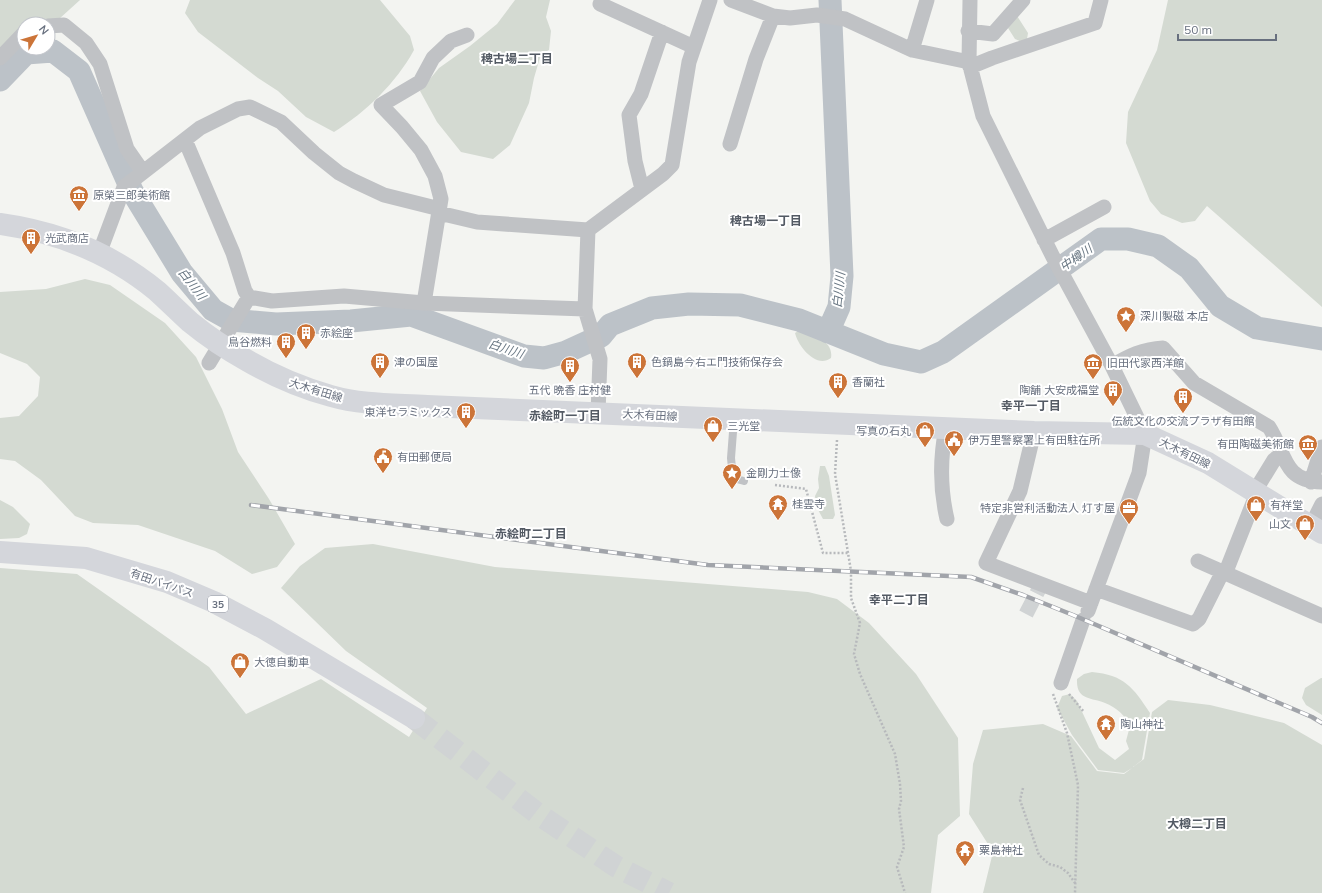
<svg xmlns="http://www.w3.org/2000/svg" width="1322" height="893" viewBox="0 0 1322 893" font-family="Mulish,'Noto Sans JP',sans-serif">
<style>
.green{fill:#d4dad2}
.lines{fill:none;stroke-linecap:round;stroke-linejoin:round}
.river{stroke:#bcc2c8;stroke-width:23}
.street-tunnel{stroke:#d0d3d4;stroke-width:15;stroke-dasharray:15 8;stroke-linecap:butt}
.highway-tunnel{stroke:#d0d3d4;stroke-width:22;stroke-dasharray:22 11;stroke-linecap:butt}
.path{stroke:#b7b9bc;stroke-width:2.5;stroke-dasharray:2 2;stroke-linecap:butt}
.lane{stroke:#c0c2c5;stroke-width:8}
.street{stroke:#c0c2c5;stroke-width:15}
.secondary{stroke:#d4d6db;stroke-width:22}
.highway{stroke:#d4d6db;stroke-width:22}
.rail-casing{stroke:#a1a4aa;stroke-width:4.5}
.rail{stroke:#fff;stroke-width:3;stroke-dasharray:9;stroke-linecap:butt}
.labels{text-anchor:middle;stroke-width:4;stroke-linejoin:round;paint-order:stroke}
.shield{fill:#fff;stroke:#959aa5;stroke-width:1}
.shield-label{font-size:10px;font-weight:bold;fill:#676f7e}
.poi-label{font-size:11px;fill:#676f7e;stroke:#fff;text-anchor:start}
.street-label{font-size:11px;fill:#676f7e;stroke:#fff}
.neighbourhood-label{font-size:12px;font-weight:bold;fill:#535a64;stroke:#fff}
.water-label{font-size:12px;font-style:italic;fill:#687682;stroke:#fff}
</style>
<rect width="100%" height="100%" fill="#f3f4f1"/>
<path class="green" d="M0 0H80L48 29V24H24V48H26L21 52 0 59Z
M190 0H380L410 36 414 50C396 83 366 112 334 132L306 117 278 91 258 78 198 32 185 13Z
M515 0H550L546 17 551 31 549 50 541 54 534 78 529 103 510 145 493 159 461 152 437 122 420 91 439 68 470 46 497 24Z
M1168 0H1322V307L1207 206 1195 221 1182 223 1161 214 1150 201 1126 143 1128 112 1157 50Z
M1014 11 1028 33 1027 39 1022 42 1015 39 1008 28Z
M85 279 110 285 165 323 196 357 222 409 238 452 269 499 295 544 277 567 252 574 215 551 138 525 93 523 75 516 41 480 15 461 0 459V418L19 416 38 396 40 377 27 364 0 353V292L46 289Z
M800 330C812 335 834 340 831 358 816 369 798 346 795 333Z
M820 466H825L829 476 835 515 833 519H823L816 506 815 496 819 488 818 479Z
M0 500 13 507 30 524 27 534 19 538 0 539Z
M373 544 495 567 808 592 837 599 869 623 916 674 958 738 960 816 938 835 931 893H0V568L77 574 209 667 246 714 321 679 409 737 427 708 346 651 281 588 300 566 325 548Z
M1092 672C1124 675 1133 687 1150 713L1142 760 1133 767 1144 759 1152 712 1168 700 1210 705 1284 723 1322 745V893H983L993 852 969 814 973 764 983 730 1043 724 1071 736 1097 771 1124 774 1132 768 1124 773 1098 770 1072 735 1057 708 1062 696 1070 694 1077 701 1099 748 1115 760 1129 749 1126 741 1130 726C1126 716 1116 707 1105 703 1092 697 1076 701 1077 679L1084 674Z
M1321 678H1322V715L1306 705 1302 698 1305 688Z"/>
<g class="lines">
<path class="river" d="M0 80 26 53 53 51 79 71 132 191 182 273 213 310 231 320 276 324 351 321 411 315 524 356 544 358 566 352 601 336 610 325 652 308 689 304 740 305 799 320 884 354 921 362 943 352 1101 239H1128L1158 246 1189 268 1220 306 1257 328 1322 339
M828 332 839 307 842 276 830 0"/>
<path class="street-tunnel" d="M1026 614 1041 585"/>
<path class="highway-tunnel" d="M414 718 538 814 617 867 669 893"/>
<path class="path" d="M837 440 835 474 851 571V598L860 623 854 654 860 674 895 754 900 784 901 801 899 809 904 847 897 867 905 893
M775 485 806 489 823 553H848
M1053 694 1067 733 1078 785 1075 893
M1069 694 1084 712
M1023 788 1020 800 1039 855 1049 864 1060 867 1068 873 1075 883"/>
<path class="lane" d="M734 419 731 458 733 478 744 481"/>
<path class="street" d="M731 0 773 16 790 18 817 15 845 19 912 50 969 62
M970 0 969 62 983 116 1053 257 1112 366 1145 434 1139 473 1088 611
M600 4 694 47
M48 26 64 25 86 43 100 64 127 149 143 172
M968 31 993 34 1023 0
M912 50 927 0
M0 58 24 33
M970 67 992 58 1095 23 1101 0
M185 140 233 253 245 291 249 297 272 301 344 296 424 303 441 199 435 176 421 150 402 127 381 105 420 82 433 58 451 41 467 35
M730 144 756 59 773 16
M642 189 635 161 629 115 641 94 662 32
M439 213 477 222 588 230
M1044 240 1104 207
M99 254 124 187 200 128 238 109 250 107 281 122 314 153 339 173 354 181 384 195 440 209
M424 303 585 309
M209 363 249 297
M1112 366C1129 356 1143 349 1163 348L1194 383 1269 427C1286 453 1282 481 1322 482
M598 413 600 359 585 309 588 230 663 174 672 165 689 62 710 0
M946 428C940 458 940 489 947 519
M1034 432 1020 491 986 563 1091 603
M1311 482 1322 447
M1255 491 1274 460 1280 455
M1311 526 1322 504
M1198 561 1322 616
M1225 574 1257 493
M1096 589 1193 624 1199 619 1222 573
M1061 683 1083 620"/>
<path class="secondary" d="M0 224C57 232 112 254 157 291 168 301 179 312 190 322 207 336 228 350 248 361 274 376 302 388 331 396 362 405 396 404 427 406L1034 432 1145 434 1208 463 1322 533"/>
<path class="highway" d="M0 552 86 558 167 582 214 602 265 629 414 718"/>
<g class="rail-casing">
<path id="rail" d="M251 505 708 565 971 577 1023 595 1073 615 1312 717 1322 723"/>
</g>
<use href="#rail" class="rail"/>
</g>
<defs>
<g id="museum-pin" transform="scale(1)"><path d="M0 17L-7.5 6A9.5 9.5 0 1 1 7.5 6Z" fill="#cc7438" stroke="#fff"/><path d="M0-6L6-3V-2H-6V-3ZM-5-1h2V3h-2ZM-1-1h2V3h-2ZM3-1h2V3H3ZM-6 4H6V6H-6Z" fill="#fff"/></g>
<g id="building-pin" transform="scale(1)"><path d="M0 17L-7.5 6A9.5 9.5 0 1 1 7.5 6Z" fill="#cc7438" stroke="#fff"/><path d="M-4-6H4V6H1V3H-1V6H-4ZM-2.5-4.3h1.7v1.8h-1.7ZM.8-4.3h1.7v1.8H.8ZM-2.5-1h1.7V.8h-1.7ZM.8-1h1.7V.8H.8Z" fill="#fff"/></g>
<g id="sight-pin" transform="scale(1)"><path d="M0 17L-7.5 6A9.5 9.5 0 1 1 7.5 6Z" fill="#cc7438" stroke="#fff"/><path d="M0-6L1.8-2.2L6-1.7L2.9 1.2L3.7 5.4L0 3.3L-3.7 5.4L-2.9 1.2L-6-1.7L-1.8-2.2Z" fill="#fff"/></g>
<g id="shop-pin" transform="scale(1)"><path d="M0 17L-7.5 6A9.5 9.5 0 1 1 7.5 6Z" fill="#cc7438" stroke="#fff"/><path d="M-5-2.5h2.3a2.7 3.5 0 0 1 5.4 0H5L5.5 6h-11ZM-1.5-2.5h3a1.5 2.3 0 0 0-3 0Z" fill="#fff"/></g>
<g id="civic-pin" transform="scale(1)"><path d="M0 17L-7.5 6A9.5 9.5 0 1 1 7.5 6Z" fill="#cc7438" stroke="#fff"/><path d="M-.6-6.5H3V-4.5H.6V-3L4-1V1h2V6H-6V1h2V-1L-.6-3ZM-1.2 2.5V6h2.4V2.5Z" fill="#fff"/></g>
<g id="temple-pin" transform="scale(1)"><path d="M0 17L-7.5 6A9.5 9.5 0 1 1 7.5 6Z" fill="#cc7438" stroke="#fff"/><path d="M0-6L5-2H3V0L6.5 2.5H4V6H1.5V3h-3V6H-4V2.5H-6.5L-3 0V-2H-5Z" fill="#fff"/></g>
<g id="office-pin" transform="scale(1)"><path d="M0 17L-7.5 6A9.5 9.5 0 1 1 7.5 6Z" fill="#cc7438" stroke="#fff"/><path d="M-6-3h4V-5.5h4V-3h4V5H-6ZM-1-4.5V-3h2v-1.5ZM-6 0V1H6V0Z" fill="#fff"/></g>
</defs>
<g fill-rule="evenodd">
<use href="#museum-pin" x="79" y="195"/>
<use href="#building-pin" x="31" y="238"/>
<use href="#sight-pin" x="1126" y="316"/>
<use href="#building-pin" x="306" y="333"/>
<use href="#building-pin" x="286" y="342"/>
<use href="#building-pin" x="380" y="362"/>
<use href="#building-pin" x="637" y="362"/>
<use href="#museum-pin" x="1093" y="363"/>
<use href="#building-pin" x="570" y="366"/>
<use href="#building-pin" x="838" y="382"/>
<use href="#building-pin" x="1113" y="390"/>
<use href="#building-pin" x="1183" y="397"/>
<use href="#building-pin" x="466" y="412"/>
<use href="#shop-pin" x="713" y="426"/>
<use href="#shop-pin" x="925" y="431"/>
<use href="#civic-pin" x="954" y="440"/>
<use href="#museum-pin" x="1308" y="444"/>
<use href="#civic-pin" x="383" y="457"/>
<use href="#sight-pin" x="732" y="473"/>
<use href="#temple-pin" x="778" y="504"/>
<use href="#shop-pin" x="1256" y="505"/>
<use href="#office-pin" x="1129" y="508"/>
<use href="#shop-pin" x="1305" y="524"/>
<use href="#shop-pin" x="240" y="662"/>
<use href="#temple-pin" x="1106" y="724"/>
<use href="#temple-pin" x="965" y="850"/>
</g>
<g class="labels">
<rect class="shield" x="208" y="596" width="20" height="16" rx="3"/>
<g class="shield-label">
<text x="218" y="608">35</text>
</g>
<g class="poi-label">
<text x="93" y="199">原榮三郎美術館</text>
<text x="45" y="242">光武商店</text>
<text x="1140" y="320">深川製磁 本店</text>
<text x="320" y="337">赤絵座</text>
<text x="272" y="346" text-anchor="end">鳥谷燃料</text>
<text x="394" y="366">津の国屋</text>
<text x="651" y="366">色鍋島今右エ門技術保存会</text>
<text x="1107" y="367">旧田代家西洋館</text>
<text x="852" y="386">香蘭社</text>
<text x="570" y="394" text-anchor="middle">五代 晩香 庄村健</text>
<text x="1099" y="394" text-anchor="end">陶舗 大安成福堂</text>
<text x="452" y="416" text-anchor="end">東洋セラミックス</text>
<text x="1183" y="425" text-anchor="middle">伝統文化の交流プラザ有田館</text>
<text x="727" y="430">三光堂</text>
<text x="911" y="435" text-anchor="end">写真の石丸</text>
<text x="968" y="444">伊万里警察署上有田駐在所</text>
<text x="1294" y="448" text-anchor="end">有田陶磁美術館</text>
<text x="397" y="461">有田郵便局</text>
<text x="746" y="477">金剛力士像</text>
<text x="792" y="508">桂雲寺</text>
<text x="1270" y="509">有祥堂</text>
<text x="1115" y="512" text-anchor="end">特定非営利活動法人 灯す屋</text>
<text x="1291" y="528" text-anchor="end">山文</text>
<text x="254" y="666">大徳自動車</text>
<text x="1120" y="728">陶山神社</text>
<text x="979" y="854">粟島神社</text>
</g>
<g class="street-label">
<text transform="translate(316 390) rotate(17)" y="4">大木有田線</text>
<text transform="translate(650 415) rotate(3)" y="4">大木有田線</text>
<text transform="translate(1185 453) rotate(26)" y="4">大木有田線</text>
<text transform="translate(162 583) rotate(19)" y="4">有田バイパス</text>
</g>
<g class="neighbourhood-label">
<text x="517" y="63">稗古場二丁目</text>
<text x="766" y="225">稗古場一丁目</text>
<text x="1031" y="410">幸平一丁目</text>
<text x="565" y="420">赤絵町一丁目</text>
<text x="531" y="538">赤絵町二丁目</text>
<text x="899" y="604">幸平二丁目</text>
<text x="1197" y="828">大樽二丁目</text>
</g>
<g class="water-label">
<text transform="translate(1076 258) rotate(-35)" y="4">中樽川</text>
<text transform="translate(192 284) rotate(52)" y="4">白川川</text>
<text transform="translate(839 290) rotate(-84)" y="4">白川川</text>
<text transform="translate(506 349) rotate(18)" y="4">白川川</text>
</g>
</g>
<g transform="translate(36 36) rotate(52)"><circle r="19" fill="#ffffff" stroke="#c2c5cb"/>
<path d="M0-3L7 15L0 10L-7 15Z" fill="#cc7438"/>
<text y="-6" font-size="11" font-weight="bold" text-anchor="middle" fill="#676f7e">N</text>
</g>
<path d="M1178 34v6h98v-6" fill="none" stroke="#676f7e" stroke-width="2"/>
<text x="1184" y="34" font-size="12" fill="#676f7e" stroke="#ffffff" stroke-width="3" paint-order="stroke">50 m</text>
</svg>
